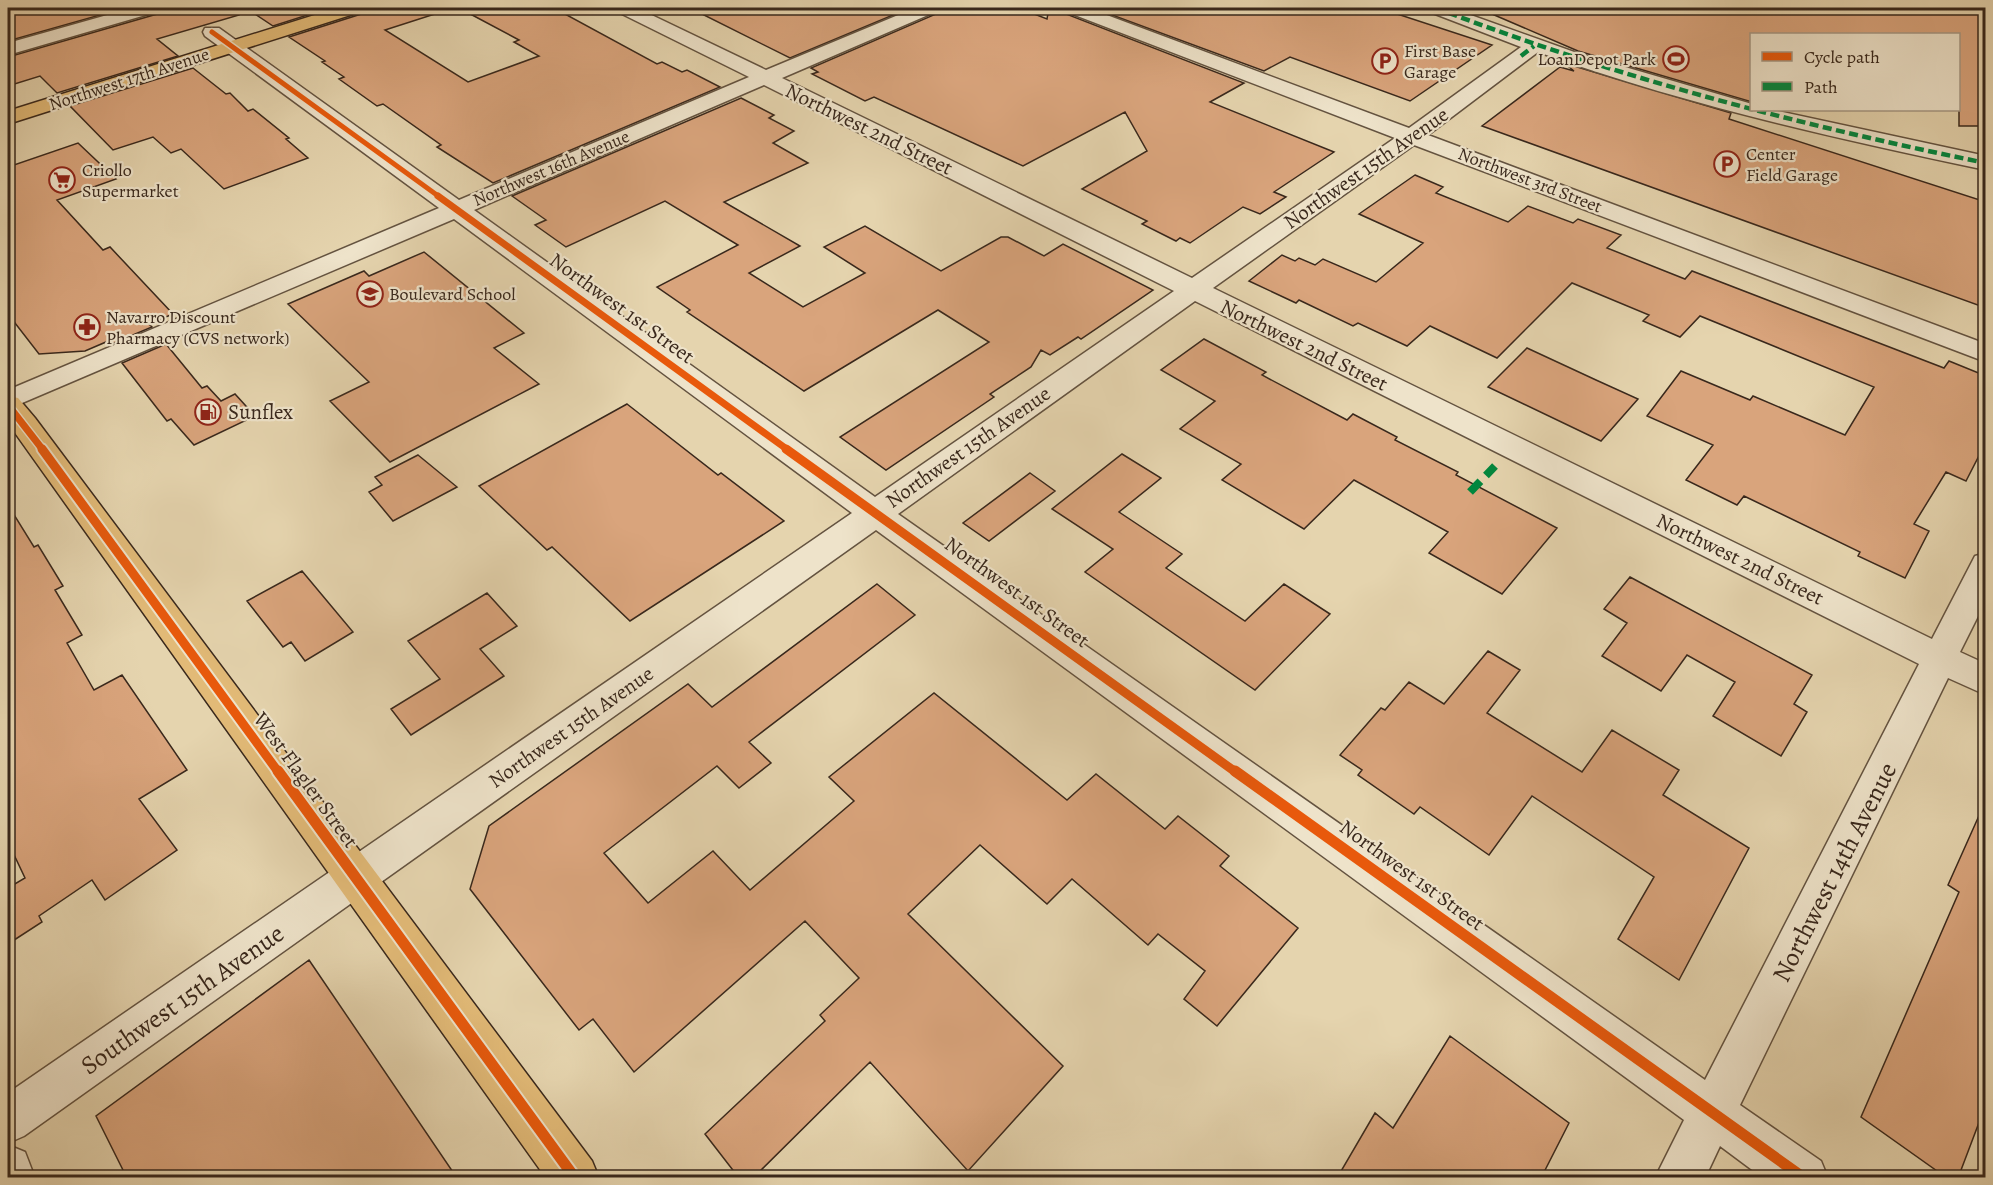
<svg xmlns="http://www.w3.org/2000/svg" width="1993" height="1185" viewBox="0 0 1993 1185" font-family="Alegreya,serif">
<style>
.building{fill:#d9a47c;stroke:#39281c;stroke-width:1.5}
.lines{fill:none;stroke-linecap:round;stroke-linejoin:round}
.minor-casing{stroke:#645340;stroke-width:3}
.major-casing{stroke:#39281c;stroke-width:3}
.minor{fill:#eee3ca;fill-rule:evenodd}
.major{fill:#e2ba77;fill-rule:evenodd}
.quiet-far1{stroke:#00873e;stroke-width:4.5;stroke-dasharray:9 4.5;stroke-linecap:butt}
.quiet{stroke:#00873e;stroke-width:8;stroke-dasharray:15 8;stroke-linecap:butt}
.cycleway-far3-casing{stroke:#eee3ca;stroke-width:8}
.cycleway-far2-casing{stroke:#eee3ca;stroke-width:10}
.cycleway-far1-casing{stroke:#eee3ca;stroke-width:13}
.cycleway-casing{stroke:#eee3ca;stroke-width:15}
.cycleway-far3{stroke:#e8590c;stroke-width:5}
.cycleway-far2{stroke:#e8590c;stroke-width:7}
.cycleway-far1{stroke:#e8590c;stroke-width:9}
.cycleway{stroke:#e8590c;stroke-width:11}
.labels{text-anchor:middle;stroke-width:4.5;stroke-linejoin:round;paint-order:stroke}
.far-poi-label{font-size:18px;fill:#39281c;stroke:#eee3ca;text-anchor:start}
.far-street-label{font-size:18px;fill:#39281c;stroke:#eee3ca}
.street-label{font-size:21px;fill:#39281c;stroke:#eee3ca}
.poi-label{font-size:21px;fill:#39281c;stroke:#eee3ca;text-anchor:start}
.near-street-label{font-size:26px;fill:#39281c;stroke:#eee3ca}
</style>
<rect width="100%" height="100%" fill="#e5d4ae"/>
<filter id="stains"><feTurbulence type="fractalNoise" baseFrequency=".00333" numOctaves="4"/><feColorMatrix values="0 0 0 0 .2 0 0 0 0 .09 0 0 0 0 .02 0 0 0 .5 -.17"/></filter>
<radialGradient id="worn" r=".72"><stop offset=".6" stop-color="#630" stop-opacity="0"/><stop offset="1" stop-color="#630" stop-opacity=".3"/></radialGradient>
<path class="building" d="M8 8H125L8 41Z
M161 8H238L239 15 157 39 178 56 57 93 40 76 8 86V57L157 14Z
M246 8H312L317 12 273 26Z
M365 8H437L438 13 385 30 468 82 539 56 514 42 519 40 459 8H554L657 64 662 62 682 72 687 70 720 87 493 183 437 147 441 145 383 104 377 106 339 79 344 77 322 62 325 61 289 37 361 14Z
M690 8H910L790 58Z
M940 8H1019L1047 19 1049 8H1062L1066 14 1244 83 1210 102 1334 152 1274 192 1286 197 1260 214 1243 207 1190 243 1180 238 1176 241 1142 224 1147 221 1082 189 1147 151 1125 112 1023 166 874 97 865 101 812 74 818 72 811 68 936 14Z
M1093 8H1379L1492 45 1410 101 1290 57 1264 71Z
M1478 8H1986V126H1959V34H1752V102L1578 51Z
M1564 63 1731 113 1729 119 1986 202V308L1482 126 1560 67 1574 71Z
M193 68 226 94 230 93 248 111 253 109 289 138 286 139 308 158 224 189 181 149 171 153 153 137 113 150 70 106Z
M741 98 774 115 769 118 794 131 773 143 808 163 724 202 800 246 749 273 803 307 865 273 824 247 865 226 941 271 1001 237H1008L1044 256 1063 244 1153 290 1081 339 1078 337 1050 355 1041 350 1031 367 990 394 994 397 886 470 840 437 989 342 938 310 804 391 687 312 690 310 657 287 738 245 665 201 566 247 535 225 546 220 512 196Z
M78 143 116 179 57 200 103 250 110 247 173 314 149 324 152 327 109 345 106 342 85 351 39 354 8 314V167Z
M1415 175 1443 187 1436 193 1508 222 1528 206 1573 223 1578 219 1621 235 1607 248 1685 279 1692 271 1944 368 1949 361 1986 376V442L1966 481 1946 472 1914 524 1929 531 1905 578 1858 556 1860 552 1744 496 1737 505 1686 480 1713 445 1647 416 1681 371 1750 400 1753 396 1845 435 1874 387 1700 316 1680 337 1643 321 1649 315 1572 283 1497 358 1430 326 1407 346 1358 323 1353 326 1299 300 1296 303 1249 281 1282 255 1295 261 1299 258 1315 265 1323 259 1376 282 1423 243 1359 214Z
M424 252 524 333 494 348 539 384 390 462 330 401 369 382 288 304 364 271 369 276Z
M1204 339 1266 372 1262 375 1347 420 1353 414 1397 437 1395 440 1458 472 1456 475 1557 528 1502 594 1429 553 1448 532 1354 480 1304 529 1222 480 1241 464 1180 429 1215 401 1161 370Z
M166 344 202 388 207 386 221 401 235 394 255 416 194 445 171 419 167 421 122 363Z
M1527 348 1596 380 1638 399 1601 441 1488 387Z
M627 404 718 475 721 473 784 521 630 621 552 547 547 550 479 486Z
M1122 454 1161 478 1119 512 1182 554 1166 568 1245 621 1284 584 1330 614 1255 690 1085 572 1113 549 1052 509Z
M418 455 457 487 393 521 369 492 382 485 375 477Z
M1030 473 1055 491 989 541 963 523Z
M8 505 34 547 38 545 63 586 55 590 82 635 67 643 94 690 122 675 187 770 139 799 177 850 105 900 92 880 39 916 42 922 8 944V888L25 878 8 842Z
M302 571 353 632 305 661 291 642 283 647 247 601Z
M1630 577 1812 675 1794 704 1807 712 1781 756 1713 716 1735 682 1687 655 1661 691 1602 656 1627 623 1604 609Z
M877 584 915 615 749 742 771 763 739 788 717 766 604 853 648 903 713 851 750 890 854 801 829 777 934 693 1067 800 1096 774 1165 829 1178 816 1229 856 1220 866 1298 928 1217 1026 1184 999 1205 971 1158 934 1148 945 1072 879 1047 904 980 845 908 914 1063 1066 968 1171 870 1062 753 1178H739L705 1134 825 1021 820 1015 859 978 805 921 634 1072 593 1019 579 1030 470 889 489 826 688 684 712 707Z
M487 593 517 626 480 649 504 676 411 735 391 709 440 679 408 641Z
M1488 651 1520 670 1487 713 1582 772 1612 730 1679 770 1663 795 1749 848 1679 980 1618 939 1654 877 1532 796 1489 855 1420 807 1414 814 1358 775 1362 770 1340 755 1381 708 1385 710 1409 682 1444 704Z
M1986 800V1104L1958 1178H1947L1861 1117 1959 892 1948 885Z
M309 960 457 1178H127L96 1116Z
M1450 1036 1569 1123 1541 1178H1337L1375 1113 1393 1128Z"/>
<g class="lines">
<g class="minor-casing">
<path id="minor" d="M132 8H159L156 12 8 55V43Z
M314 8H336L343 14 334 19Z
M615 8H637L766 70 915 8H938L935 12 782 78 1192 278 1395 138 1067 12 1064 8H1088L1409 128 1521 47 1430 12 1427 8H1451L1577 53 1752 104V110H1773L1986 156V170C1834 138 1683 104 1538 52L1428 135 1986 344V362L1414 145 1213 288 1932 639 1975 556 1986 553V600L1960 652 1986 664V695L1948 678 1740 1105 1821 1161 1828 1178H1763L1720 1146 1705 1178H1655L1684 1120 876 530 24 1136 8 1143V1093L852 513 454 219 8 409V390L439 208 205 36 203 32 205 28H219L459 200 749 77 618 12ZM764 85 1174 291 875 497 474 210ZM1195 301 1919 664 1705 1080 898 514Z
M8 1145 25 1152 35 1178H8Z"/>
</g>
<g class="major-casing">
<path id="major" d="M337 8H363L360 12 8 124V111Z
M8 396 18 398 35 418 592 1161 599 1178H546L8 423Z"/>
</g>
<use href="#minor" class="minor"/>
<use href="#major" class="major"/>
<path class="quiet-far1" d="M1436 8C1615 77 1798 125 1986 163
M1521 56 1534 46"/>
<path class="quiet" d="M1470 492 1495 466"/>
<g class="cycleway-far3-casing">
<path id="cycleway-far3" d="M212 32 441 198"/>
</g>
<g class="cycleway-far2-casing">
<path id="cycleway-far2" d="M438 196 788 450
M8 405 43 450"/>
</g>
<g class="cycleway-far1-casing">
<path id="cycleway-far1" d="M42 449 279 773
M786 449 1237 773"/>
</g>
<g class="cycleway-casing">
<path id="cycleway" d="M278 771 575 1178
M1235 771 1804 1178"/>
</g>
<use href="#cycleway-far3" class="cycleway-far3"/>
<use href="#cycleway-far2" class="cycleway-far2"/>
<use href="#cycleway-far1" class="cycleway-far1"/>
<use href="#cycleway" class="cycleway"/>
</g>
<defs>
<g id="stadium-ring" transform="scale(1.35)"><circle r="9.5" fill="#eee3ca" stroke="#8f2418" stroke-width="1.5"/><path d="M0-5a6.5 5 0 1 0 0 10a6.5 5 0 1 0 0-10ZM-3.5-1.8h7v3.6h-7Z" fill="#8f2418"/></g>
<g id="parking-ring" transform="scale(1.35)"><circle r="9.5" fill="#eee3ca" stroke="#8f2418" stroke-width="1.5"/><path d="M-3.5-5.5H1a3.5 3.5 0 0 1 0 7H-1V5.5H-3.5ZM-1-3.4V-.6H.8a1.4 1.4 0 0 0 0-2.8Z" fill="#8f2418"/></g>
<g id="supermarket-ring" transform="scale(1.35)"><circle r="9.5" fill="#eee3ca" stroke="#8f2418" stroke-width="1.5"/><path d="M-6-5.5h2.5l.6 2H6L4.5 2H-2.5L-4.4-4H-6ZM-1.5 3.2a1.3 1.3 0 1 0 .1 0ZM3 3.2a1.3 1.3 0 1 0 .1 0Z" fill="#8f2418"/></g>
<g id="school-ring" transform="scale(1.35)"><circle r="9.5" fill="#eee3ca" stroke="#8f2418" stroke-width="1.5"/><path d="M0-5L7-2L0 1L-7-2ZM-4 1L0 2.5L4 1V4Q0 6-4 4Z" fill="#8f2418"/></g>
<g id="pharmacy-ring" transform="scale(1.35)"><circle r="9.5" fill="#eee3ca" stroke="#8f2418" stroke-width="1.5"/><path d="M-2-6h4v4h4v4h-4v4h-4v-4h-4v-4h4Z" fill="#8f2418"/></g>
<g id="fuel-ring" transform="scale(1.35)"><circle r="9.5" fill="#eee3ca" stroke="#8f2418" stroke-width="1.5"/><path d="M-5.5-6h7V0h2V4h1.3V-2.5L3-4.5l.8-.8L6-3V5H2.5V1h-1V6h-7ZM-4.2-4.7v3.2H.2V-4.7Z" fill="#8f2418"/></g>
</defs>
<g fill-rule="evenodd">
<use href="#stadium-ring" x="1676" y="59"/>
<use href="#parking-ring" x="1385" y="61"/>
<use href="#parking-ring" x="1727" y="164"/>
<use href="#supermarket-ring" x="62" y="180"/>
<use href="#school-ring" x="370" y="294"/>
<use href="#pharmacy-ring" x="87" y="327"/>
<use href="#fuel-ring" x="208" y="412"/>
</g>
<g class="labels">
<g class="far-poi-label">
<text x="1404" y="57">First Base<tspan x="1404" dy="21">Garage</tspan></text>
<text x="1656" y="65" text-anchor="end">LoanDepot Park</text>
<text x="1746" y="160">Center<tspan x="1746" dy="21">Field Garage</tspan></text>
<text x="82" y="176">Criollo<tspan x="82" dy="21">Supermarket</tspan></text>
<text x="389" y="300">Boulevard School</text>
<text x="106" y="323">Navarro Discount<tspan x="106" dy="21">Pharmacy (CVS network)</tspan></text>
</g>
<g class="far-street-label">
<text transform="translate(129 79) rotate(-18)" y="6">Northwest 17th Avenue</text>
<text transform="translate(551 168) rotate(-23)" y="6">Northwest 16th Avenue</text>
<text transform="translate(1530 180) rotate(21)" y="6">Northwest 3rd Street</text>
</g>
<g class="street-label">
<text transform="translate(869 129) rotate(26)" y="7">Northwest 2nd Street</text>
<text transform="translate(1366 168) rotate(-35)" y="7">Northwest 15th Avenue</text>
<text transform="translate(622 308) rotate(36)" y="7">Northwest 1st Street</text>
<text transform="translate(1304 345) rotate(26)" y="7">Northwest 2nd Street</text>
<text transform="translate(968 447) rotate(-35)" y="7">Northwest 15th Avenue</text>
<text transform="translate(1740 559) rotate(26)" y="7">Northwest 2nd Street</text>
<text transform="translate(1017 592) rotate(36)" y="7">Northwest 1st Street</text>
<text transform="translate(571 727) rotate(-35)" y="7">Northwest 15th Avenue</text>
<text transform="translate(306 780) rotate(54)" y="7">West Flagler Street</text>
<text transform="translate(1412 875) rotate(36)" y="7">Northwest 1st Street</text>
</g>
<g class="poi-label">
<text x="228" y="419">Sunflex</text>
</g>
<g class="near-street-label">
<text transform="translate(1834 872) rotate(-63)" y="9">Northwest 14th Avenue</text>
<text transform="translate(182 999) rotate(-35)" y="9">Southwest 15th Avenue</text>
</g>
</g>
<rect width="1993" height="1185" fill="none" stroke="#e5d4ae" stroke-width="30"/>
<rect x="9" y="9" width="1975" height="1167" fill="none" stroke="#39281c" stroke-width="3"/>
<rect x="15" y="15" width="1963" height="1155" fill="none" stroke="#39281c" stroke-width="1.5"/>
<rect x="1750" y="33" width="210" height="78" fill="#eee3ca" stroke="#a69884" stroke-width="1.5"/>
<rect x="1762" y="52" width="30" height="9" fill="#e8590c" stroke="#a69884" stroke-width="1.5"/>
<text x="1804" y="63" font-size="18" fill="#39281c">Cycle path</text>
<rect x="1762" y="82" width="30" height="9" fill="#00873e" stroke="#a69884" stroke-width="1.5"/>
<text x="1804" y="93" font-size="18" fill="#39281c">Path</text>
<rect width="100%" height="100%" filter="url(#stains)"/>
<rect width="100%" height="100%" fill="url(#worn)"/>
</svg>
